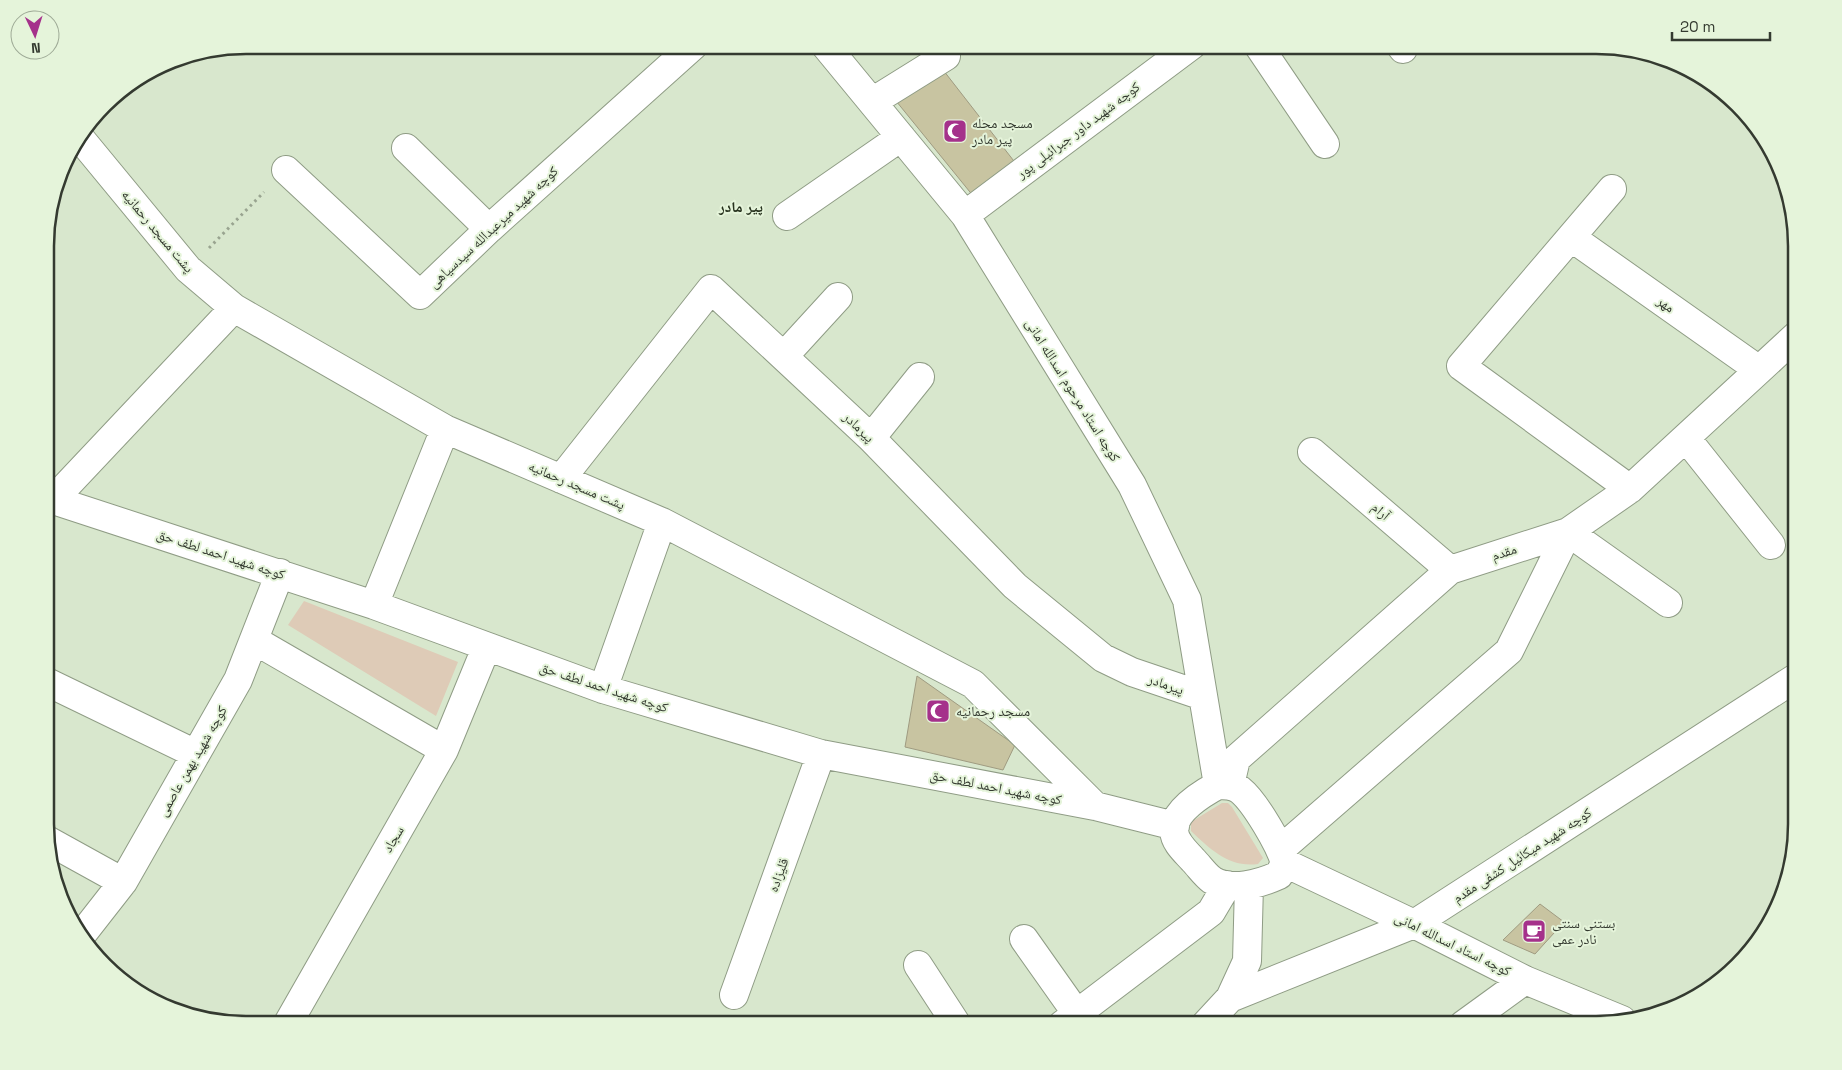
<svg xmlns="http://www.w3.org/2000/svg" width="1842" height="1070" viewBox="0 0 1842 1070" font-family="'Space Grotesk','Noto Naskh Arabic',sans-serif">
<style>
.green{fill:#decbb7}
.building{fill:#c8c4a1;stroke:#9f9b81}
.lines{fill:none;stroke-linecap:round;stroke-linejoin:round}
.street-casing{stroke:#8f9c85;stroke-width:30}
.path{stroke:#99a490;stroke-width:3;stroke-dasharray:2.5 4;stroke-linecap:butt}
.street{stroke:#fff;stroke-width:28}
.labels{text-anchor:middle;stroke-width:4;stroke-linejoin:round;paint-order:stroke}
.poi-label{font-size:14px;fill:#343a30;stroke:#e5f4da;text-anchor:start}
.street-label{font-size:14px;fill:#343a30;stroke:#e5f4da}
.neighbourhood-label{font-size:15px;font-weight:bold;fill:#27321e;stroke:#e5f4da}
.rim{fill:none;stroke:#343a30;stroke-width:2.5}
</style>
<rect width="100%" height="100%" fill="#d8e7cd"/>
<path class="green" d="M304 601 458 662 436 716 288 625Z
M1222 803H1228L1232 807 1263 858 1258 864C1230 868 1211 850 1191 831V822Z"/>
<path class="building" d="M940 66 1017 165 974 197 892 96Z
M917 676 1015 745 1003 770 905 747Z
M1540 904 1564 922 1535 954 1503 940Z"/>
<g class="lines">
<g class="street-casing">
<path id="street" d="M825 45 965 215 1132 485 1187 600 1218 785
M1258 45 1325 144
M1400 45 1403 49
M872 102 946 56
M80 138 188 269 234 308 445 429 662 522 973 684 1095 806
M406 148 489 229
M286 170 420 295 489 229 694 45
M1612 189 1461 366 1630 489
M965 215 1192 45
M787 216 901 137
M1572 238 1759 370
M784 356 838 297
M871 438 920 377
M1686 438 1771 545
M1312 452 1450 570
M561 479 711 289 871 438 1015 586 1103 658 1132 672 1203 696
M47 498 374 605 603 689 821 754 1095 806 1175 826
M52 501 234 308
M374 605 445 429
M254 640 444 750
M47 682 196 754
M603 689 662 522
M1218 785C1226 785 1233 785 1240 790 1255 802 1280 845 1285 863L1279 875C1259 884 1231 892 1212 880 1205 875 1199 866 1193 860 1185 851 1175 843 1174 831 1173 811 1203 793 1218 785Z
M1230 785 1236 759 1450 570 1568 532 1630 489 1797 335
M47 840 123 882
M1281 849 1509 651 1568 532 1668 603
M1285 863 1414 924 1525 980 1622 1020
M80 937 123 882 238 680 280 573
M1024 939 1077 1014
M918 965 957 1025
M734 995 821 754
M1230 998 1414 924 1797 677
M287 1025 444 750 486 648
M1062 1025 1211 912 1227 885
M1205 1025 1230 998 1247 961 1249 885
M1463 1025 1525 980"/>
</g>
<path class="path" d="M209 248 264 192"/>
<use href="#street" class="street"/>
</g>
<defs>
<g id="mosque-square" transform="scale(1.25)"><rect x="-9" y="-9" width="18" height="18" rx="4" fill="#a5318b" stroke="#e5f4da"/><path d="M3.5-4.9A6 6 0 1 0 3.5 4.9A5 5 0 1 1 3.5-4.9Z" fill="#fff"/></g>
<g id="cafe-square" transform="scale(1.25)"><rect x="-9" y="-9" width="18" height="18" rx="4" fill="#a5318b" stroke="#e5f4da"/><path d="M-5.5-4.5H6V0H3Q3 3.5 0 3.5H-2.5Q-5.5 3.5-5.5 0ZM3-3.2v2h1.7v-2ZM-6 4.5H4V6H-6Z" fill="#fff"/></g>
</defs>
<g fill-rule="evenodd">
<use href="#mosque-square" x="955" y="131"/>
<use href="#mosque-square" x="938" y="711"/>
<use href="#cafe-square" x="1534" y="931"/>
</g>
<g class="labels">
<g class="poi-label">
<text x="972" y="128">مسجد محله<tspan x="972" dy="16">پیر مادر</tspan></text>
<text x="956" y="716">مسجد رحمانیه</text>
<text x="1552" y="928">بستنی سنتی<tspan x="1552" dy="16">نادر عمی</tspan></text>
</g>
<g class="street-label">
<text transform="translate(1078 130) rotate(-37)" y="5">کوچه شهید داور جبرائیلی پور</text>
<text transform="translate(493 227) rotate(-43)" y="5">کوچه شهید میرعبدالله سیدسیاهی</text>
<text transform="translate(158 231) rotate(50)" y="5">پشت مسجد رحمانیه</text>
<text transform="translate(1666 304) rotate(35)" y="5">مهر</text>
<text transform="translate(1073 390) rotate(58)" y="5">کوچه استاد مرحوم اسدالله امانی</text>
<text transform="translate(859 427) rotate(44)" y="5">پیرمادر</text>
<text transform="translate(577 485) rotate(23)" y="5">پشت مسجد رحمانیه</text>
<text transform="translate(1381 511) rotate(41)" y="5">آرام</text>
<text transform="translate(1504 552) rotate(-18)" y="5">مقدم</text>
<text transform="translate(221 554) rotate(18)" y="5">کوچه شهید احمد لطف حق</text>
<text transform="translate(1166 684) rotate(19)" y="5">پیرمادر</text>
<text transform="translate(604 687) rotate(18)" y="5">کوچه شهید احمد لطف حق</text>
<text transform="translate(192 761) rotate(-60)" y="5">کوچه شهید بهمن عاصمی</text>
<text transform="translate(996 787) rotate(11)" y="5">کوچه شهید احمد لطف حق</text>
<text transform="translate(393 839) rotate(-60)" y="5">سجاد</text>
<text transform="translate(1522 855) rotate(-33)" y="5">کوچه شهید میکائیل کشفی مقدم</text>
<text transform="translate(778 875) rotate(-70)" y="5">قلیزاده</text>
<text transform="translate(1453 944) rotate(26)" y="5">کوچه استاد اسدالله امانی</text>
</g>
<g class="neighbourhood-label">
<text x="741" y="212">پیر مادر</text>
</g>
</g>
<path d="M0 0H1842V1070H0ZM246 54H1596A192 192 0 0 1 1788 246V824A192 192 0 0 1 1596 1016H246A192 192 0 0 1 54 824V246A192 192 0 0 1 246 54Z" fill="#e5f4da" fill-rule="evenodd"/>
<path class="rim" d="M246 54H1596A192 192 0 0 1 1788 246V824A192 192 0 0 1 1596 1016H246A192 192 0 0 1 54 824V246A192 192 0 0 1 246 54Z"/>
<g transform="translate(35 35) rotate(176)"><circle r="24" fill="#e5f4da" stroke="#9eaa96"/>
<path d="M0-4L9 19L0 12L-9 19Z" fill="#a5318b"/>
<text y="-8" font-size="14" font-weight="bold" text-anchor="middle" fill="#343a30">N</text>
</g>
<path d="M1672 32v8h98v-8" fill="none" stroke="#343a30" stroke-width="2.5"/>
<text x="1680" y="32" font-size="15" fill="#343a30" stroke="#e5f4da" stroke-width="4" paint-order="stroke">20 m</text>
</svg>
